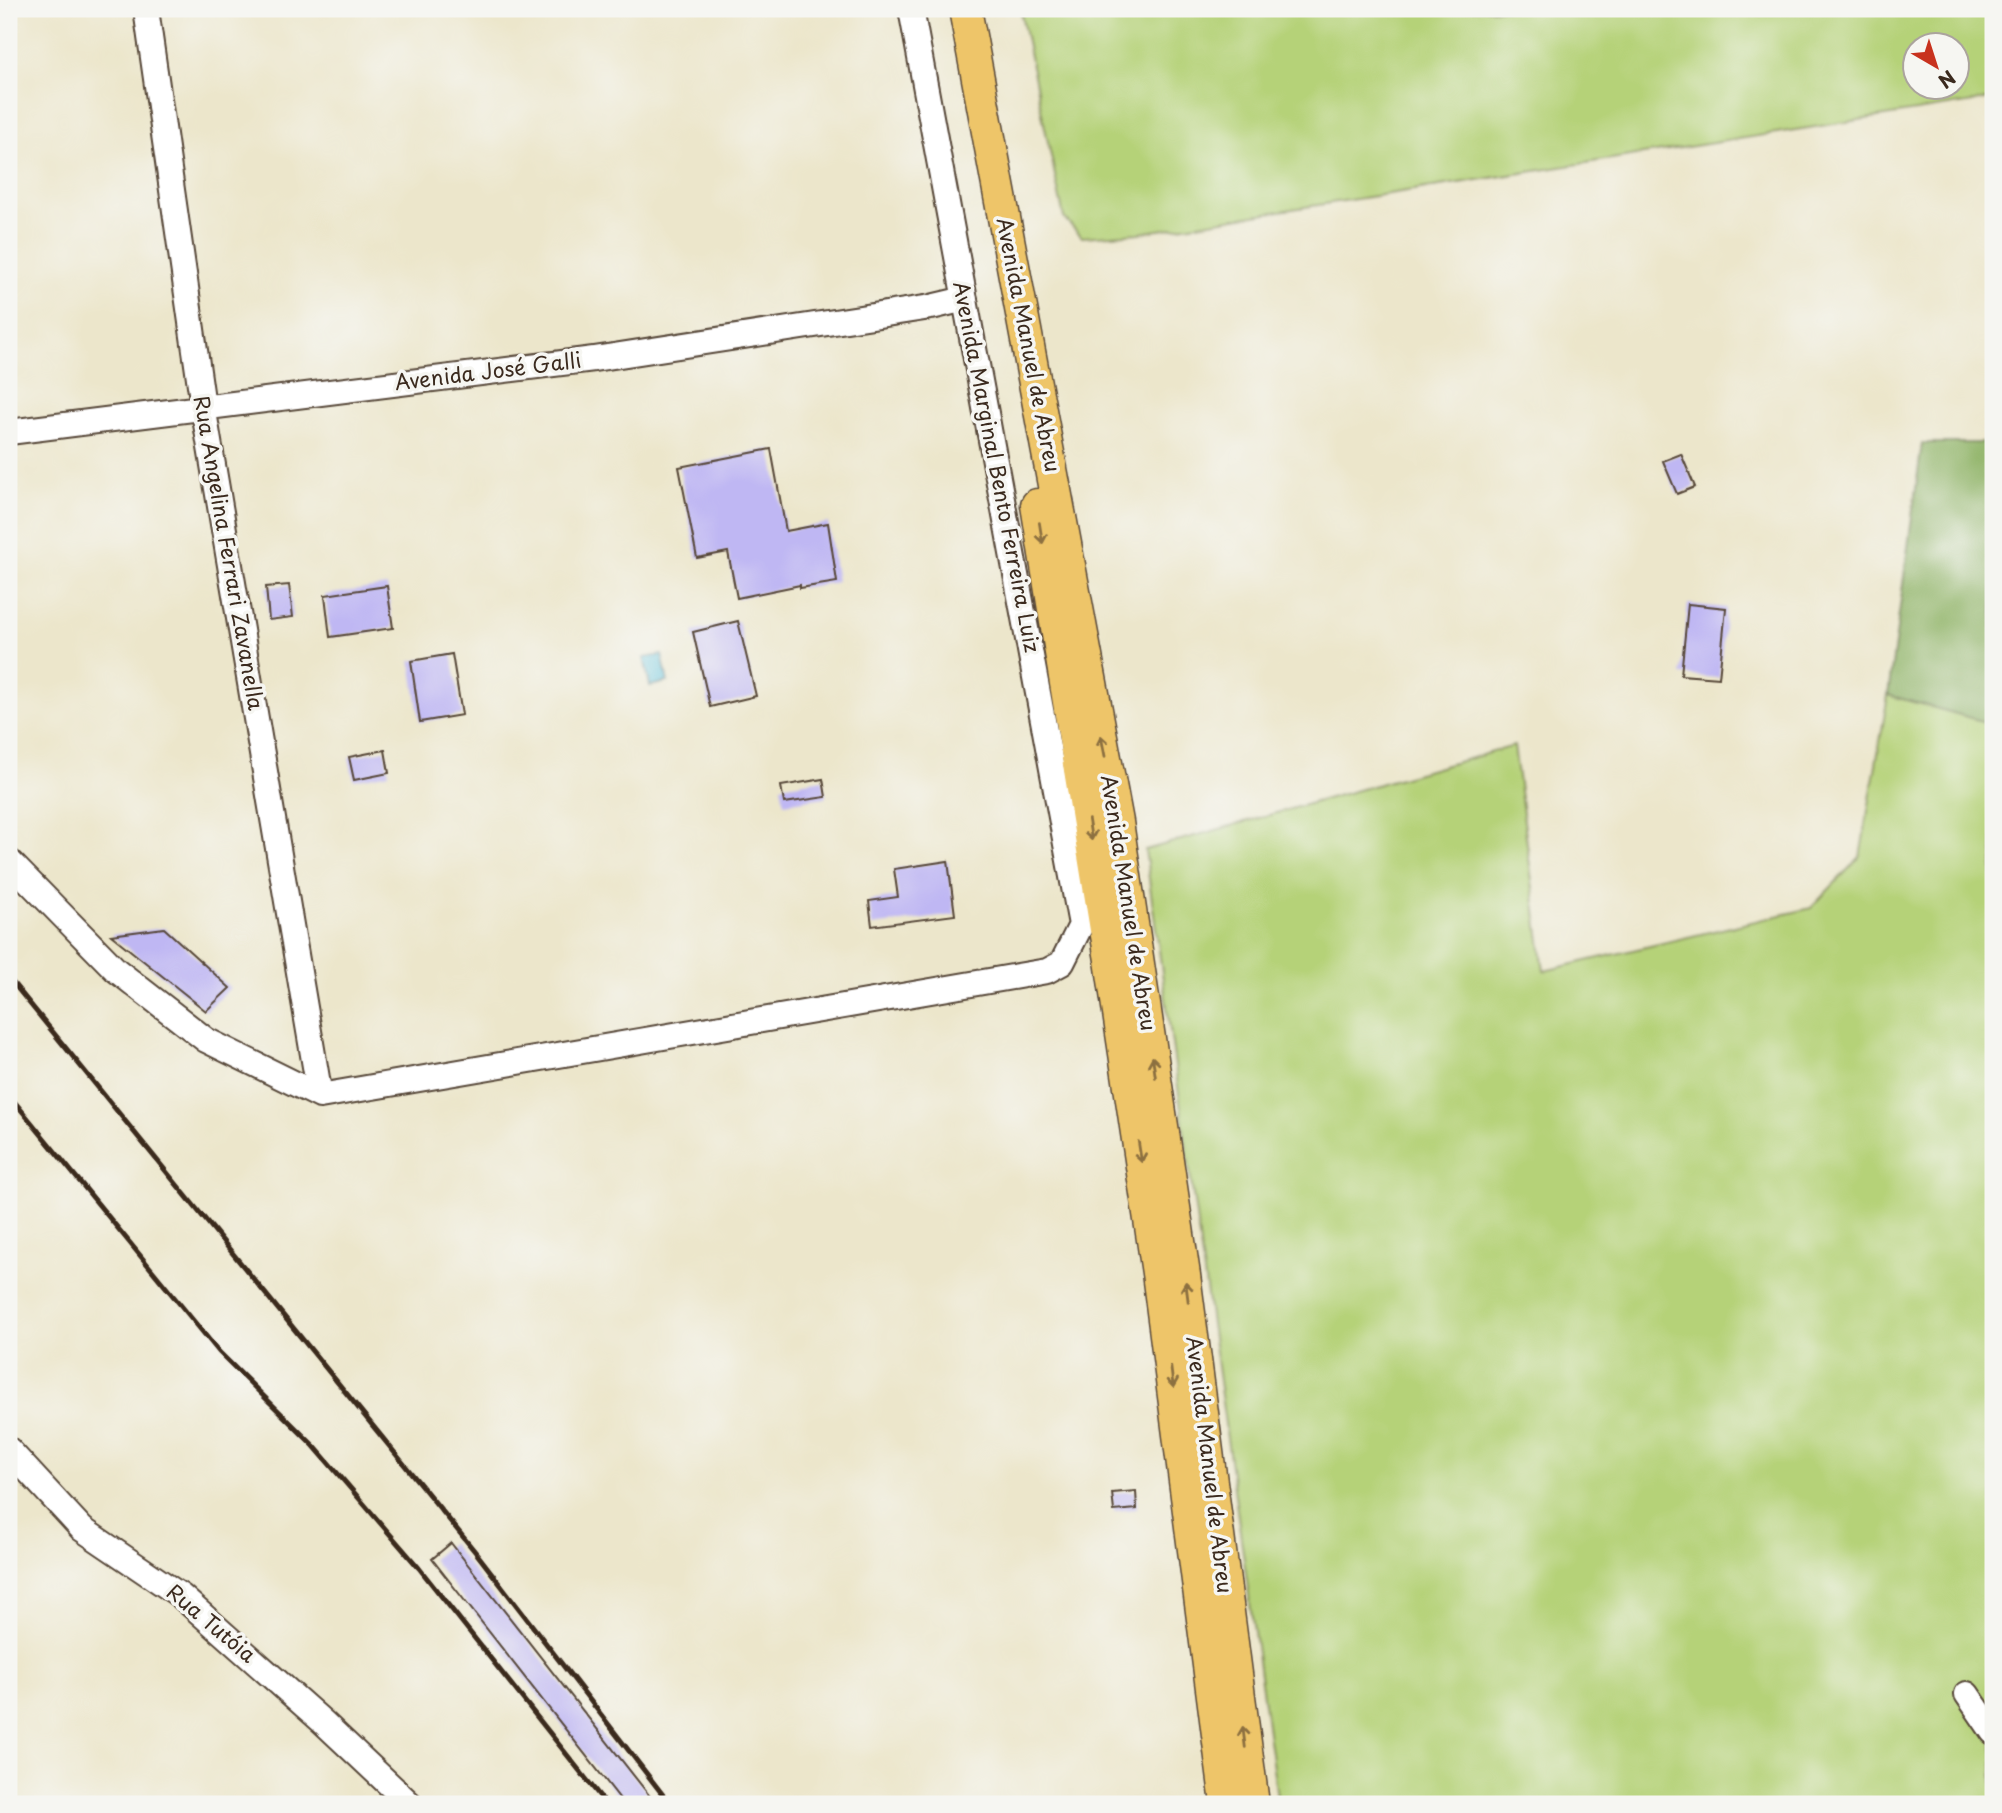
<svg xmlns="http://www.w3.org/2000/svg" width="2002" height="1813" viewBox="0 0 2002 1813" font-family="'Playpen Sans',sans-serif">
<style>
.green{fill:#b5d278;stroke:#787e4b;stroke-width:2;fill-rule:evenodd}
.forest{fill:#90b468;stroke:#666f43;stroke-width:2}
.water{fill:#5dc1db;stroke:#4c767c;stroke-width:2}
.building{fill:#bfb7f3}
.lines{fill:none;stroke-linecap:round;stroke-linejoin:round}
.minor-casing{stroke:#564638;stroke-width:28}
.major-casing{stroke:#564638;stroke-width:35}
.minor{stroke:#fff;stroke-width:24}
.major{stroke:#eec569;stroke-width:32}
.rail{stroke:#3b2a1e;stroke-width:5}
.oneway{stroke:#8c7040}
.labels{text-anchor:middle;stroke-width:7;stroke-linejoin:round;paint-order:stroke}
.street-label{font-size:21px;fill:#3b2a1e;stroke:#f6f6f2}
</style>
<rect width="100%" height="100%" fill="#f6f6f2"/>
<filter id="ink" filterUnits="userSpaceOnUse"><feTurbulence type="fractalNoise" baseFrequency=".0143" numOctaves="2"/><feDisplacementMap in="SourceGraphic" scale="14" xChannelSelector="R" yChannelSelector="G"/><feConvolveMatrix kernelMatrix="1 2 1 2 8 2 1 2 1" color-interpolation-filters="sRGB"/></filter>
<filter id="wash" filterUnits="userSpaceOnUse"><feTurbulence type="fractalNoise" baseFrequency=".00686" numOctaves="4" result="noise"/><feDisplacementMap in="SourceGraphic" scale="28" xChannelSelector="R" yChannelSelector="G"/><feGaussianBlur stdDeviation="1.57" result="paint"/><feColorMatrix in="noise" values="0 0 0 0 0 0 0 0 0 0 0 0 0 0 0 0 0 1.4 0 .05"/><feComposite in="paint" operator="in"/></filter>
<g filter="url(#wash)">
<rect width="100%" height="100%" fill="#ece6cb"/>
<path class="green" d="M1020 9H1993V99L1140 233 1082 237 1064 218ZM1914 46H1956V88H1914Z
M1888 695 1993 724V1804H1278L1145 850 1514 746 1544 971 1811 908 1860 857Z"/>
<path class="forest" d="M1922 443H1993V724L1888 695Z"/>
<path class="water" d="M662 655 668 682 650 686 644 658Z"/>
<g id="blocks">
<path class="building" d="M771 449 786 531 828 523 837 582 800 588V585L737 598 728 552 697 558 679 467Z
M1681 454 1695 487 1677 494 1663 461Z
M289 585 293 617 269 620 266 587Z
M387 586 393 628 330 637 325 595Z
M1688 604 1726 608 1719 678 1681 675Z
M738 621 756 696 710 707 693 632Z
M452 654 462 715 420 722 411 661Z
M385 750 389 773 354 780 349 757Z
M823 779 826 797 784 803 781 786Z
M948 861 955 915 872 926 869 901 898 897 894 869Z
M164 928 230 988 206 1011 111 935Z
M1136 1491 1137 1509 1114 1511 1112 1493Z
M451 1543 656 1804H624L432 1559Z"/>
</g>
</g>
<g filter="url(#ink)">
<use href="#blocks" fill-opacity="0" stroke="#564638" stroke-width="2"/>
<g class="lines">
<g class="minor-casing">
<path id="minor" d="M146 9 203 406 320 1096
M9 432 594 359 931 307 965 299
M9 861 116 970 206 1040 320 1096
M320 1096 1047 971 1062 963 1081 925 911 9
M9 1450 82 1529 181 1596 323 1722 410 1804
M1967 1694 1993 1732"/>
</g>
<g class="major-casing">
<path id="major" d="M965 9 1117 822 1184 1275 1253 1804
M1037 505 1111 960 1158 1273 1227 1804"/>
</g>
<use href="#minor" class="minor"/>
<use href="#major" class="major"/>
<path class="rail" d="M9 978 477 1554 670 1804
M9 1095 219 1352 314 1446 419 1568 606 1804"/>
</g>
<defs><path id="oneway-shaft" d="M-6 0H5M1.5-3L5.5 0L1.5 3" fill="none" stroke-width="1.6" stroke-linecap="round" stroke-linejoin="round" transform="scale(1.75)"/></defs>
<g class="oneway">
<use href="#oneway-shaft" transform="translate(1041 533) rotate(81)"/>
<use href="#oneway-shaft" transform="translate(1103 746) rotate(-101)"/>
<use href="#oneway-shaft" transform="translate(1090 830) rotate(81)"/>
<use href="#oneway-shaft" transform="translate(1154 1067) rotate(-98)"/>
<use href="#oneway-shaft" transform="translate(1140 1152) rotate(81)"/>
<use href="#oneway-shaft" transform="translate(1187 1292) rotate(-97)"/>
<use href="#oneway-shaft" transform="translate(1172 1377) rotate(83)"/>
<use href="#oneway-shaft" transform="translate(1244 1737) rotate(-97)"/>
</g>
</g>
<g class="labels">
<g class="street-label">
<text transform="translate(1028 345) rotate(79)" y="7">Avenida Manuel de Abreu</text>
<text transform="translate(488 372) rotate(-7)" y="7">Avenida José Galli</text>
<text transform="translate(996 467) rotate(79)" y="7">Avenida Marginal Bento Ferreira Luiz</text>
<text transform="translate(228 553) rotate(80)" y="7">Rua Angelina Ferrari Zavanella</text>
<text transform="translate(1128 903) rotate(81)" y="7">Avenida Manuel de Abreu</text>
<text transform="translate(1209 1465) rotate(83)" y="7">Avenida Manuel de Abreu</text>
<text transform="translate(211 1624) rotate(40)" y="7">Rua Tutóia</text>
</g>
</g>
<rect width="2002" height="1813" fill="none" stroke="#f6f6f2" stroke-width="35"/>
<g transform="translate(1936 66) rotate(141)"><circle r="33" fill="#f6f6f2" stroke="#aba49d" stroke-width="2"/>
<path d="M0-5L12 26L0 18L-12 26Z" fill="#c8321e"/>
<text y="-10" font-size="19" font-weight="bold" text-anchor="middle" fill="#3b2a1e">N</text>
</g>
</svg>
